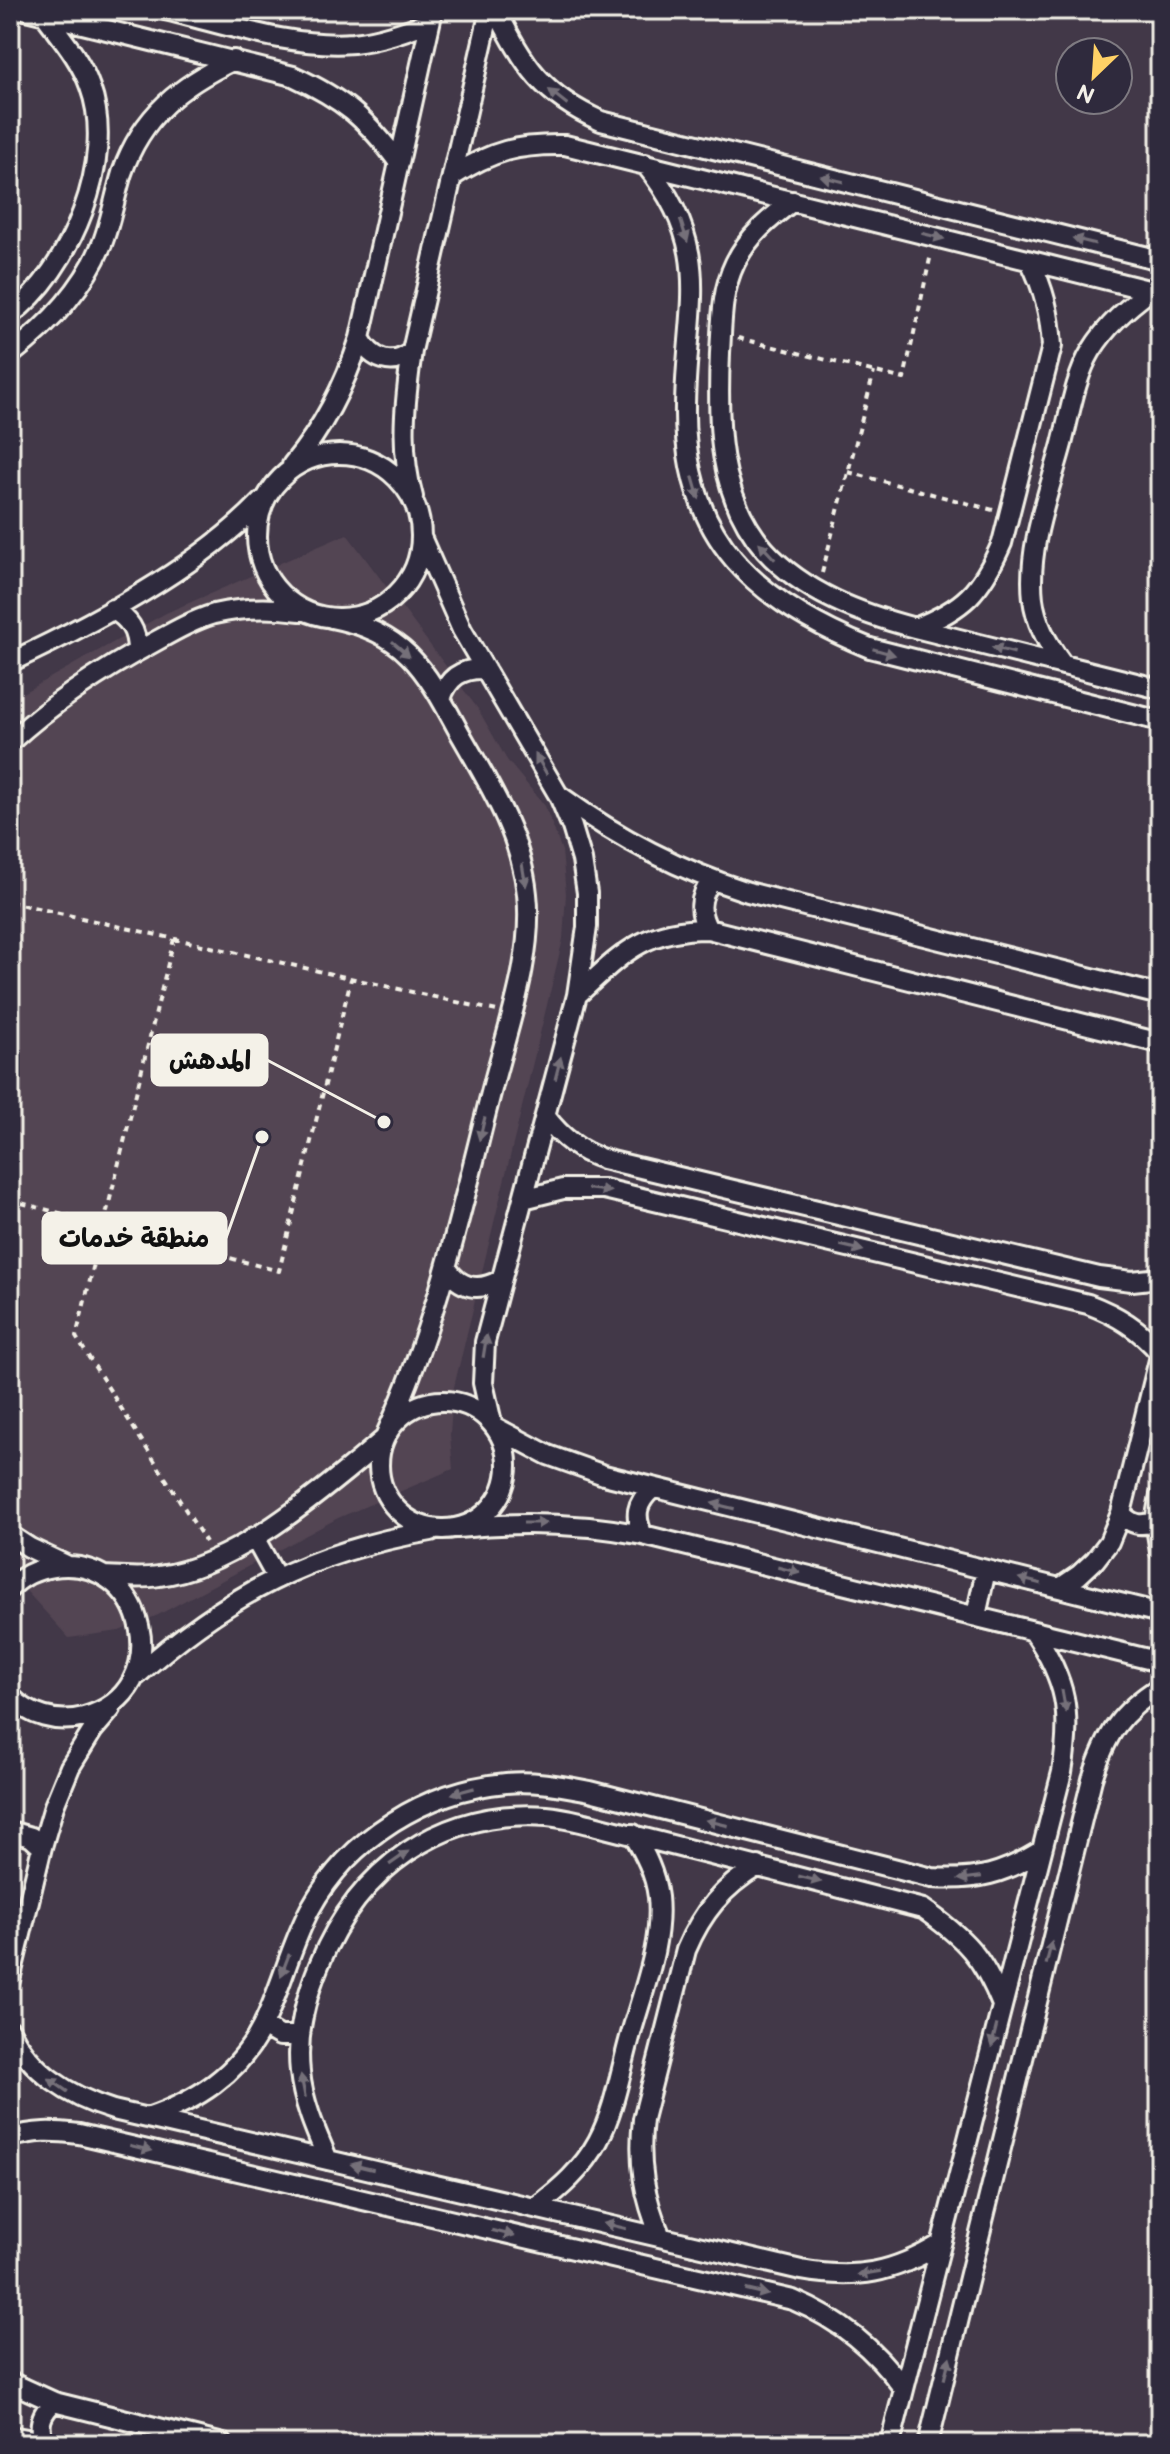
<svg xmlns="http://www.w3.org/2000/svg" width="1170" height="2454" viewBox="0 0 1170 2454" font-family="'Balsamiq Sans','Playpen Sans Arabic',sans-serif">
<style>
.built{fill:#534553}
.lines{fill:none;stroke-linecap:round;stroke-linejoin:round}
.street-casing{stroke:#f4f1e8;stroke-width:24}
.path{stroke:#f4f1e8;stroke-width:4;stroke-dasharray:6 6;stroke-linecap:butt}
.street{stroke:#2f2a3d;stroke-width:18}
.oneway{fill:#747079}
.leader{fill:none;stroke:#f4f1e8;stroke-width:3}
.callout-dot{fill:#f4f1e8;stroke:#2f2a3d;stroke-width:3}
.callout{fill:#f4f1e8;stroke:#f4f1e8;stroke-width:3}
.callout-label{font-size:26px;text-anchor:middle;font-weight:bold;fill:#111}
</style>
<rect width="100%" height="100%" fill="#423848"/>
<filter id="ink" filterUnits="userSpaceOnUse"><feTurbulence type="fractalNoise" baseFrequency=".0125" numOctaves="2"/><feDisplacementMap in="SourceGraphic" scale="16" xChannelSelector="R" yChannelSelector="G"/><feConvolveMatrix kernelMatrix="1 2 1 2 8 2 1 2 1" color-interpolation-filters="sRGB"/></filter>
<g filter="url(#ink)">
<path class="built" d="M347 534 478 709 507 760 545 806 562 851 566 894 563 939 453 1391 450 1435 453 1469 338 1518 158 1615 119 1631 69 1638 10 1573V700L166 613Z"/>
<g class="lines">
<g class="street-casing">
<path id="street" d="M26 10 293 76C343 99 367 119 399 163
M165 10C225 24 291 48 353 43 380 40 405 31 430 22
M496 10C525 66 542 95 601 121L1160 260
M645 164C716 251 686 307 685 407 683 538 756 602 870 648L1160 721
M453 176C491 151 519 144 565 145L1160 293
M793 201C770 218 748 236 735 263 721 292 722 322 720 353 717 422 717 495 765 550 804 593 861 614 915 628L1160 689
M10 315C70 271 117 160 90 87 81 60 61 37 44 14
M360 338C371 359 393 369 412 351
M10 355C49 325 83 290 102 244 111 221 115 196 122 173 142 115 181 85 234 60
M257 536a82 82 0 1 1 164 0a82 82 0 1 1-164 0Z
M292 465C324 427 345 385 360 338L433 10
M413 497C399 448 405 401 412 351L490 10
M421 537 462 630 559 796 572 827 582 860 587 893V927L577 995 485 1342 483 1383 492 1423
M112 609C129 619 137 630 137 651
M331 618C404 632 424 667 457 728 487 781 521 833 527 894 534 955 508 1026 493 1085 463 1202 438 1321 387 1432
M915 628C964 609 981 591 1002 543L1052 346C1050 314 1044 289 1030 261
M10 662C94 623 198 568 262 501
M1063 665C1048 645 1036 624 1033 599 1027 547 1049 493 1062 444 1070 413 1075 378 1091 351 1107 325 1127 308 1151 290
M441 699C448 677 462 668 485 669
M10 742C54 701 106 668 158 640 176 630 194 620 214 614 243 607 271 607 301 611
M560 796C618 838 679 870 748 892L1160 995
M708 929C698 912 699 896 712 881
M577 995C622 954 643 929 708 929L1160 1043
M546 1117C561 1137 578 1151 603 1159L1099 1277 1132 1281 1160 1278
M523 1199 563 1189H604L1088 1304C1117 1315 1140 1329 1160 1353
M447 1268C460 1289 479 1292 500 1280
M379 1465a64 64 0 1 1 128 0a64 64 0 1 1-128 0Z
M495 1427 548 1455 604 1475 1160 1613
M1160 1495 1155 1521 1160 1552
M1121 1513C1131 1525 1141 1527 1155 1521
M457 1528C520 1521 580 1523 643 1535L1160 1662
M10 1535 30 1548 66 1565
M643 1535C634 1516 636 1503 652 1489
M254 1537 276 1577
M104 1576C123 1577 141 1579 159 1576 235 1567 326 1488 383 1440
M10 1588C22 1576 37 1569 53 1567 148 1553 178 1692 84 1717 57 1724 29 1716 10 1696
M1060 1588 1079 1575 1095 1560 1109 1542 1121 1513 1160 1356
M976 1616 986 1570
M136 1676C226 1595 312 1551 431 1531
M10 1831 31 1837 42 1847
M10 1980 42 1847 54 1806 70 1767 93 1730 111 1709
M263 2026 280 2036H300
M10 2030C30 2072 70 2097 113 2110L801 2270C857 2280 893 2273 941 2244
M147 2118C196 2101 238 2075 262 2027 281 1989 290 1947 310 1909 349 1838 426 1790 506 1783 535 1780 563 1786 590 1791L932 1878C977 1881 1004 1874 1042 1850
M10 2138C34 2130 54 2131 79 2134L793 2300C840 2320 874 2348 904 2389
M328 2160C316 2132 303 2103 300 2072 296 2036 305 1999 319 1965 358 1869 441 1808 547 1816 561 1817 576 1821 589 1824L923 1909C965 1938 983 1957 1002 2005
M535 2208C560 2189 583 2169 598 2141 614 2111 620 2074 629 2041 641 1995 663 1945 658 1897 655 1873 645 1854 633 1834
M661 2237C644 2198 638 2162 643 2119L686 1950C702 1912 723 1887 758 1866
M10 2382 54 2402 223 2444
M10 2436 51 2443
M44 2442C37 2425 41 2413 54 2402
M890 2444 1062 1772C1072 1713 1067 1681 1033 1631
M928 2444 1092 1779C1106 1735 1120 1712 1160 1687"/>
</g>
<path class="path" d="M738 338 904 379 931 254
M848 472 993 510
M822 573 874 372
M10 902 497 1011
M174 939 76 1337 206 1542
M10 1200 279 1271 351 979"/>
<use href="#street" class="street"/>
</g>
<defs><path id="oneway-solid" d="M-6-.8H1V-3.2L6.5 0L1 3.2V.8H-6Z" transform="scale(2)"/></defs>
<g class="oneway">
<use href="#oneway-solid" transform="translate(558 97) rotate(-142)"/>
<use href="#oneway-solid" transform="translate(832 179) rotate(-166)"/>
<use href="#oneway-solid" transform="translate(684 231) rotate(72)"/>
<use href="#oneway-solid" transform="translate(933 236) rotate(14)"/>
<use href="#oneway-solid" transform="translate(1084 241) rotate(-166)"/>
<use href="#oneway-solid" transform="translate(696 488) rotate(74)"/>
<use href="#oneway-solid" transform="translate(767 551) rotate(-133)"/>
<use href="#oneway-solid" transform="translate(401 649) rotate(41)"/>
<use href="#oneway-solid" transform="translate(1003 650) rotate(-166)"/>
<use href="#oneway-solid" transform="translate(884 652) rotate(16)"/>
<use href="#oneway-solid" transform="translate(541 764) rotate(-120)"/>
<use href="#oneway-solid" transform="translate(524 875) rotate(80)"/>
<use href="#oneway-solid" transform="translate(558 1068) rotate(-76)"/>
<use href="#oneway-solid" transform="translate(482 1129) rotate(104)"/>
<use href="#oneway-solid" transform="translate(599 1190) rotate(7)"/>
<use href="#oneway-solid" transform="translate(852 1248) rotate(13)"/>
<use href="#oneway-solid" transform="translate(485 1346) rotate(-81)"/>
<use href="#oneway-solid" transform="translate(723 1506) rotate(-166)"/>
<use href="#oneway-solid" transform="translate(535 1523)"/>
<use href="#oneway-solid" transform="translate(789 1570) rotate(14)"/>
<use href="#oneway-solid" transform="translate(1030 1581) rotate(-166)"/>
<use href="#oneway-solid" transform="translate(1064 1701) rotate(80)"/>
<use href="#oneway-solid" transform="translate(463 1791) rotate(165)"/>
<use href="#oneway-solid" transform="translate(717 1823) rotate(-166)"/>
<use href="#oneway-solid" transform="translate(399 1858) rotate(-35)"/>
<use href="#oneway-solid" transform="translate(970 1878) rotate(173)"/>
<use href="#oneway-solid" transform="translate(810 1879) rotate(14)"/>
<use href="#oneway-solid" transform="translate(1049 1953) rotate(-76)"/>
<use href="#oneway-solid" transform="translate(285 1965) rotate(111)"/>
<use href="#oneway-solid" transform="translate(994 2036) rotate(104)"/>
<use href="#oneway-solid" transform="translate(58 2085) rotate(-145)"/>
<use href="#oneway-solid" transform="translate(303 2086) rotate(-101)"/>
<use href="#oneway-solid" transform="translate(141 2148) rotate(13)"/>
<use href="#oneway-solid" transform="translate(362 2167) rotate(-167)"/>
<use href="#oneway-solid" transform="translate(615 2226) rotate(-167)"/>
<use href="#oneway-solid" transform="translate(503 2233) rotate(13)"/>
<use href="#oneway-solid" transform="translate(869 2273) rotate(171)"/>
<use href="#oneway-solid" transform="translate(757 2292) rotate(13)"/>
<use href="#oneway-solid" transform="translate(947 2368) rotate(-76)"/>
</g>
</g>
<path class="leader" d="M384 1122L267 1060M262 1137L226 1238"/>
<g class="callout-dot">
<circle cx="384" cy="1122" r="8"/>
<circle cx="262" cy="1137" r="8"/>
</g>
<g class="callout">
<rect x="152" y="1035" width="115" height="50" rx="8"/>
<rect x="43" y="1213" width="183" height="50" rx="8"/>
</g>
<g class="callout-label">
<text x="210" y="1069">المدهش</text>
<text x="134" y="1247">منطقة خدمات</text>
</g>
<rect width="1170" height="2454" fill="none" stroke="#2f2a3d" stroke-width="40"/>
<rect x="20" y="20" width="1130" height="2414" fill="none" stroke="#f4f1e8" stroke-width="3" filter="url(#ink)"/>
<g transform="translate(1094 76) rotate(205)"><circle r="38" fill="#2f2a3d" stroke="#7e7a81" stroke-width="2"/>
<path d="M0-6L14 30L0 20L-14 30Z" fill="#ffd166"/>
<text y="-12" font-size="22" font-weight="bold" text-anchor="middle" fill="#f4f1e8">N</text>
</g>
</svg>
